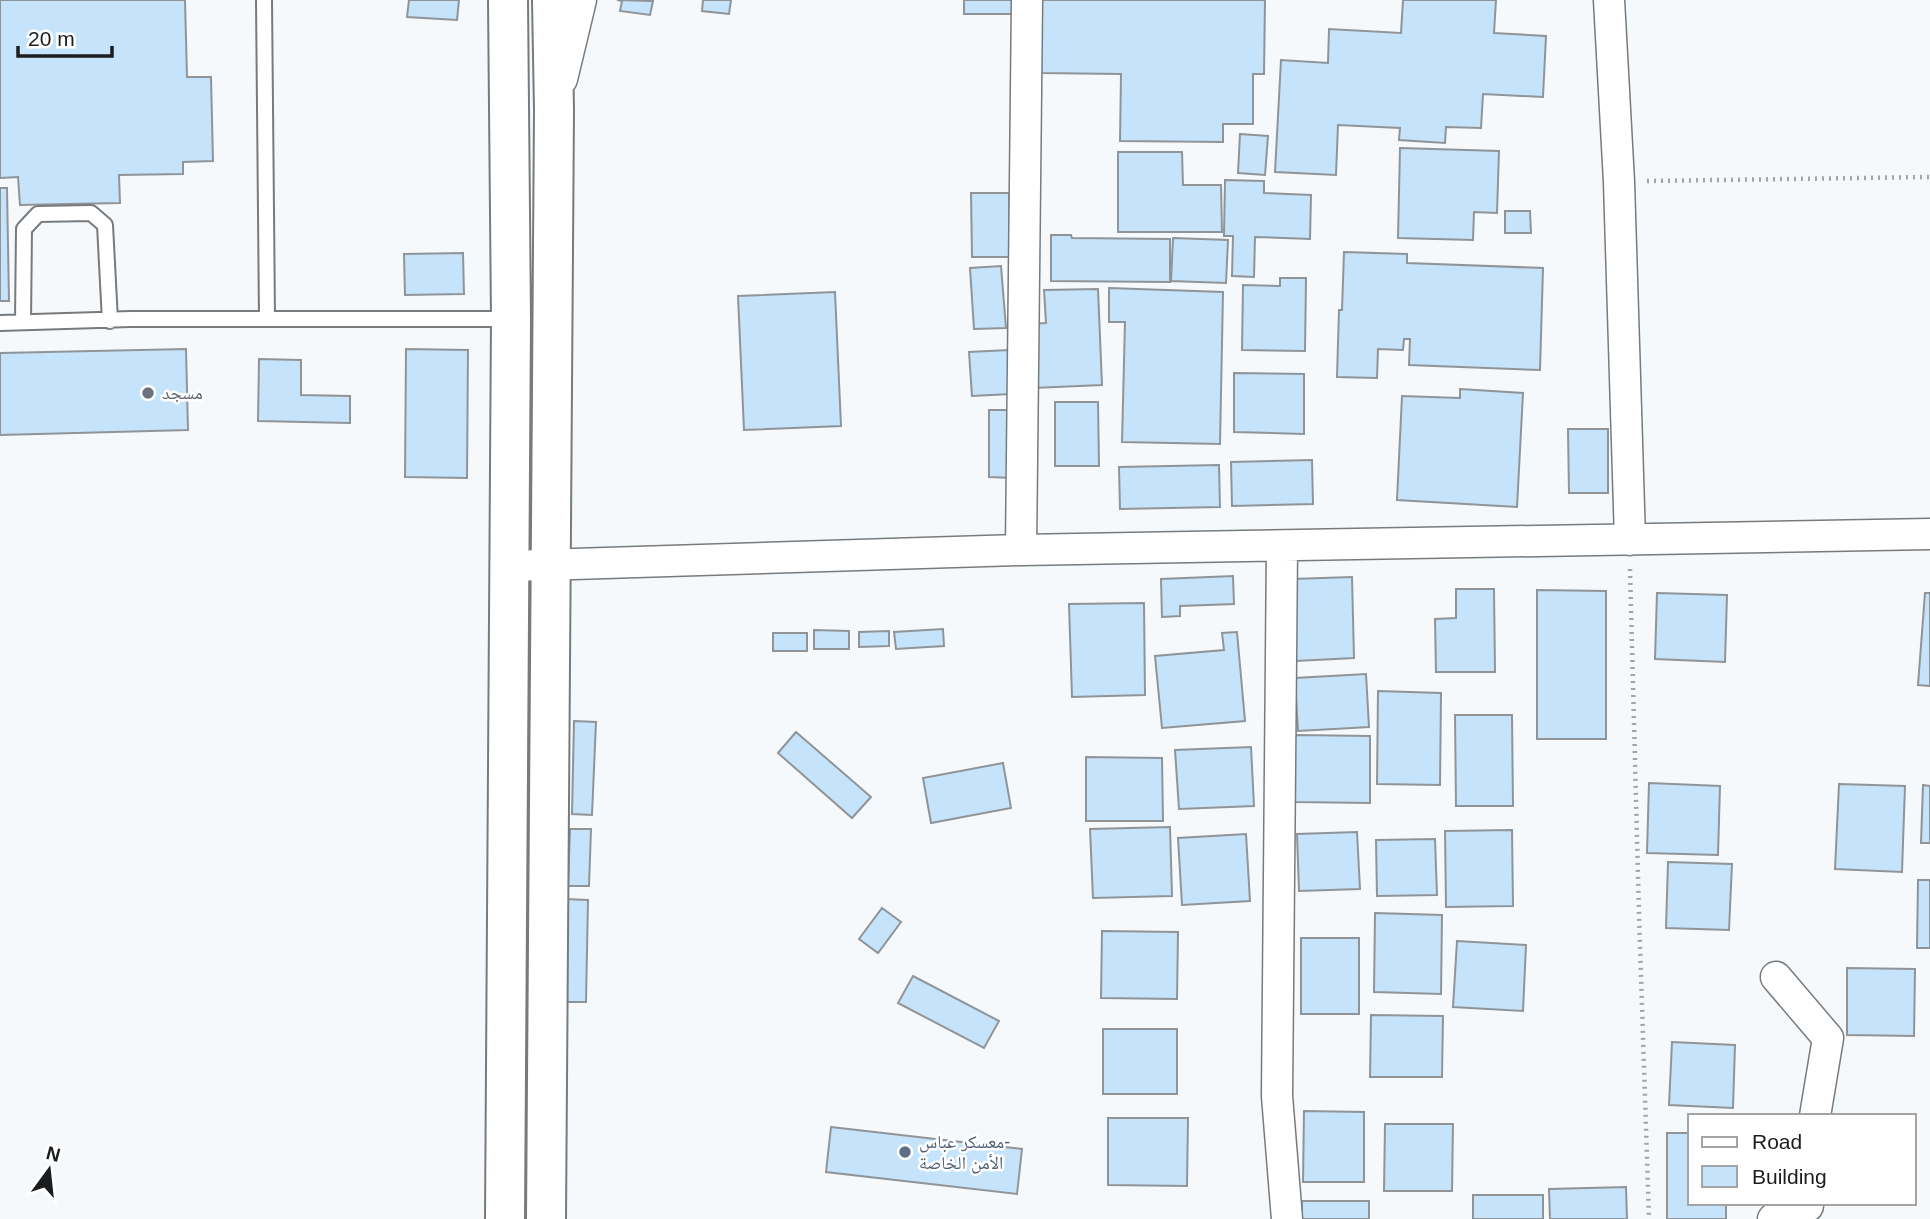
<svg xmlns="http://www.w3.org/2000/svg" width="1930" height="1219" viewBox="0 0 1930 1219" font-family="Arial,'Noto Naskh Arabic',sans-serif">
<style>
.building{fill:#c5e4fc;stroke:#919497;stroke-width:2}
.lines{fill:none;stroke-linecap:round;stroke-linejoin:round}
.service-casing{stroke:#777b7d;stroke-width:18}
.minor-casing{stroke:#777b7d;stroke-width:33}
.secondary-casing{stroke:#777b7d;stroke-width:42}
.path{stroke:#a2a5a7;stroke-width:4.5;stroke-dasharray:2 5;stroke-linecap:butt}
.service{stroke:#fff;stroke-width:14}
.minor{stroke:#fff;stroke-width:30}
.secondary{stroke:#fff;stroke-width:38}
.worship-dot{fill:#6b7280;stroke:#fff;stroke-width:2.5}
.service-dot{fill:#5c6f8a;stroke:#fff;stroke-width:2.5}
.labels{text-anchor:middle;stroke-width:5;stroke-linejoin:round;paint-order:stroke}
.worship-label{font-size:18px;fill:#5b616d;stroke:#fff;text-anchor:start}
.service-label{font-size:18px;fill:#4e5e75;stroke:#fff;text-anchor:start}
</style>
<rect width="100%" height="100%" fill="#f5f9fc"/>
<path class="building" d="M0 0H185L187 77H211L213 161 183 162V174L119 175 120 203 20 205 18 177 0 178Z
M409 0H459L457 20 407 17Z
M617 0 653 1 650 15 620 11 622 1Z
M703 0H731L729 14 702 11Z
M964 0H1016L1017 14H964Z
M1042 0H1265L1264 74H1253V124H1223V142L1120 141 1121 74 1041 73Z
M1403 0H1496L1494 33 1546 36 1543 97 1483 94 1481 128 1446 127 1445 143 1399 140 1400 128 1338 125 1336 175 1275 172 1281 60 1328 63 1329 29 1401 33Z
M1240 134 1268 136 1265 175 1238 173Z
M1400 148 1499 151 1497 213 1474 212 1473 240 1398 238Z
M1118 152H1182L1183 185H1221L1222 232H1118Z
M1225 180 1264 181V193L1311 195 1310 239 1255 237 1254 277 1232 276 1233 236H1224Z
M0 188H7L9 301H0Z
M971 193H1009L1010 257H972Z
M1505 211H1530L1531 233H1505Z
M1051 235H1071L1072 238 1170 239V282L1051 281Z
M1173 238 1228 240 1226 283 1171 281Z
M1344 252 1407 254V263L1543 268 1540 370 1409 365 1410 339H1404L1403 350 1378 349 1377 378 1337 377 1339 310H1342Z
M463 253 464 294 405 295 404 254Z
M1001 266 1006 328 974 329 970 268Z
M1280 278H1306L1305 351 1242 350 1243 285 1280 286Z
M1109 288 1223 292 1220 444 1122 442 1125 322H1109Z
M1098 289 1102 385 1033 388 1030 324 1046 323 1044 290Z
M835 292 841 426 744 430 738 296Z
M186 349 188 430 0 435V353Z
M406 349 468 350 467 478 405 477Z
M1009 350 1011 394 972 396 969 352Z
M259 359 301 360V395L350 396V423L258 421Z
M1234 373 1304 374V434L1234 432Z
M1460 389 1523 393 1517 507 1397 500 1402 396 1460 398Z
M1055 402H1098L1099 466H1055Z
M989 410H1013V478L989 477Z
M1568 429H1608V493H1569Z
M1312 460 1313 504 1232 506 1231 462Z
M1219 465 1220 507 1120 509 1119 467Z
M1233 576 1234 604 1180 606V616L1162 617 1161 579Z
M1352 577 1354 658 1296 661 1292 579Z
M1456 589H1494L1495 672H1436L1435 619 1456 618Z
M1537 590 1606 591V739H1537Z
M1657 593 1727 595 1725 662 1655 659Z
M1925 593H1930V686L1918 685Z
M1144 603 1145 695 1072 697 1069 604Z
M943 629 944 646 896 649 894 632Z
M814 630 849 631V649H814Z
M889 631V646L859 647V632Z
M1237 632 1245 721 1162 728 1155 656 1224 650 1222 633Z
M773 633H807V651H773Z
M1366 674 1369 727 1298 731 1295 678Z
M1378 691 1441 693 1440 785 1377 784Z
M1455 715H1512L1513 806H1456Z
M574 721 596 722 592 815 572 814Z
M796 732 871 797 852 818 778 753Z
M1295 735 1370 736V803L1294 802Z
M1251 747 1254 806 1179 809 1175 750Z
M1086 757 1162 758 1163 821H1086Z
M1003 763 1011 808 931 823 923 778Z
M1649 783 1720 786 1718 855 1647 853Z
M1839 784 1905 786 1902 872 1835 869Z
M1923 785 1930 786V843H1921Z
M1170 827 1172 896 1093 898 1090 829Z
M570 829H591L589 886H568Z
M1512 830 1513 906 1446 907 1445 831Z
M1357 832 1360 889 1299 891 1297 834Z
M1246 834 1250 901 1182 905 1178 838Z
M1435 839 1437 895 1377 896 1376 840Z
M1668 862 1732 864 1729 930 1666 928Z
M1918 880H1930V948H1917Z
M565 899 588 900 586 1002H564Z
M882 908 901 922 878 953 859 939Z
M1375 913 1442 915 1441 994 1374 992Z
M1102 931 1178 932 1177 999 1101 998Z
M1301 938H1359V1014H1301Z
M1457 941 1526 945 1523 1011 1453 1007Z
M1847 968 1915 969 1914 1036 1847 1035Z
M913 976 999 1021 984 1048 898 1003Z
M1371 1015 1443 1016 1442 1077H1370Z
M1103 1029H1177V1094H1103Z
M1672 1042 1735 1045 1733 1108 1669 1105Z
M1304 1111 1364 1112V1182H1303Z
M1108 1118H1188L1187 1186 1108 1185Z
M1385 1124H1453L1452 1191H1384Z
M831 1127 1022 1149 1017 1194 826 1172Z
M1667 1133H1690V1203H1726V1219H1667Z
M1626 1187 1627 1219H1550L1549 1189Z
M1473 1195H1543V1219H1473Z
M1302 1201H1369V1219H1302Z"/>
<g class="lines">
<g class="service-casing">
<path id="service" d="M264 0 267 319
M23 322 24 229 38 214 91 213 105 225 110 321
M0 323 131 319H510"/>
</g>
<g class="minor-casing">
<path id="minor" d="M1609 0 1619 182 1630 540
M562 79 581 0
M1282 546 1277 1096 1287 1219
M1021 550 1027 0
M510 566 1021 550 1930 534
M1776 977 1828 1038 1815 1116
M1773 1219 1808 1206V1203"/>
</g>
<g class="secondary-casing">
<path id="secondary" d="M505 1219 511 319 508 0
M546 1219 554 110 552 0"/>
</g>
<path class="path" d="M1647 181 1930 177
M1630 569 1639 914 1649 1219"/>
<use href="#service" class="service"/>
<use href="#minor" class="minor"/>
<use href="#secondary" class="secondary"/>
</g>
<circle class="worship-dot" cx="148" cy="393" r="7"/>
<circle class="service-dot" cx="905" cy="1152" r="7"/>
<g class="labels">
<g class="worship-label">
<text x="162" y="399">مسجد</text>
</g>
<g class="service-label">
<text x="919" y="1148">معسكر عباس-<tspan x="919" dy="21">الأمن الخاصة</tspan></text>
</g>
</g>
<rect x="1688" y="1114" width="228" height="91" fill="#ffffff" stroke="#a4a4a5" stroke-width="2"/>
<rect x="1702" y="1137" width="35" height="10" fill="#ffffff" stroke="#a4a4a5" stroke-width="2"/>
<text x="1752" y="1149" font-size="21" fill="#1b1c1e">Road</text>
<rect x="1702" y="1166" width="35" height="21" fill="#c5e4fc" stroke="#a4a4a5" stroke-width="2"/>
<text x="1752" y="1184" font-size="21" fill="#1b1c1e">Building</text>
<g transform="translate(49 1170) rotate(15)" stroke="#ffffff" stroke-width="5" paint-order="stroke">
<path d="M0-5L12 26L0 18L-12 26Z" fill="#1b1c1e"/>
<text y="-10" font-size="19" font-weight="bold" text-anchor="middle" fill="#1b1c1e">N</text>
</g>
<path d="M18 46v10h94v-10" fill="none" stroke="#1b1c1e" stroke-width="3.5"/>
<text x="28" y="46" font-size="21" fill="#1b1c1e" stroke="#ffffff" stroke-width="5" paint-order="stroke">20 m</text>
</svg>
